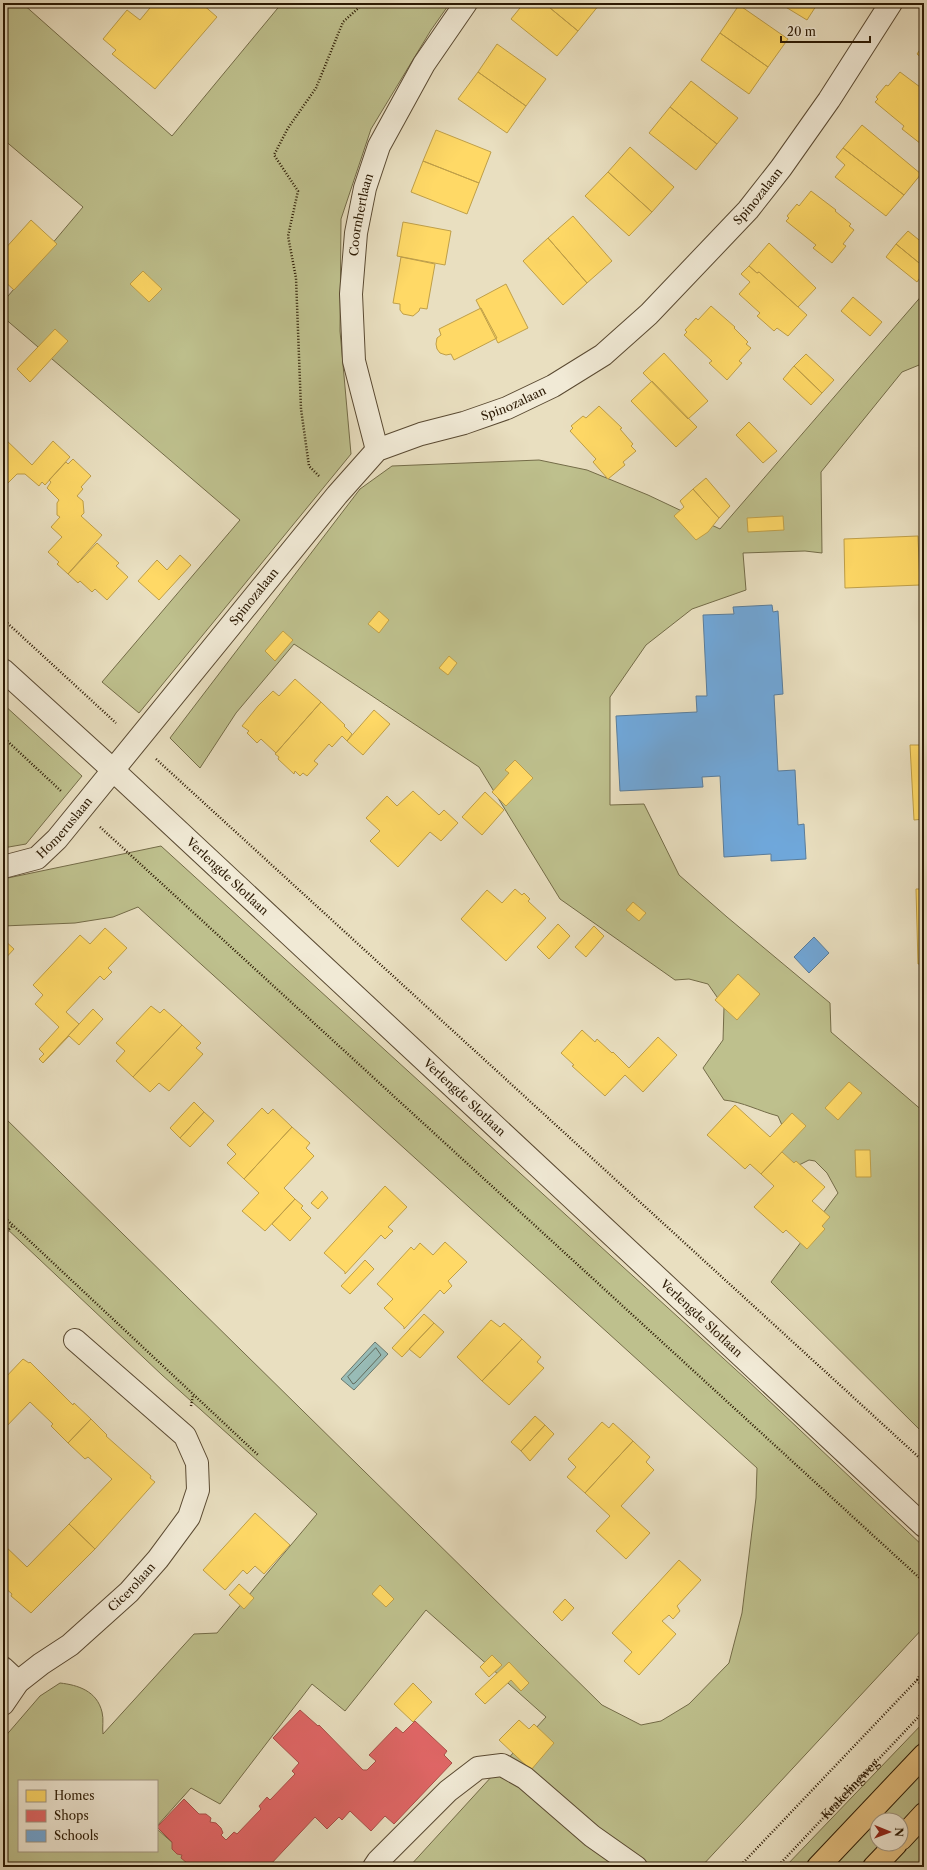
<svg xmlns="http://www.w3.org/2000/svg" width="927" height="1870" viewBox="0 0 927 1870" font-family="'Libre Caslon Text',serif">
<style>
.green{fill:#bec08d;stroke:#746c48}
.water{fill:#98bcb7;stroke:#6c7a6f}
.homes{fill:#ffd966;stroke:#bf9f48}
.shops{fill:#e06666;stroke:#a94f48}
.schools{fill:#6fa8dc;stroke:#5a7d9b}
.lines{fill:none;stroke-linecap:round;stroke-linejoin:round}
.shore{stroke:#616a5c;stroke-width:1}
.minor-casing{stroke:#5a4a32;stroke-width:24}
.major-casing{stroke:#2a1802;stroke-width:24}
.path{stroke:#2a1802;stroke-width:2.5;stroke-dasharray:1 2;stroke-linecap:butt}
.minor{stroke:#f1ead6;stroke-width:22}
.major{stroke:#e4c080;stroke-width:22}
.labels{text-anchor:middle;stroke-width:4;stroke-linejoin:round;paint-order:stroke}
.street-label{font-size:12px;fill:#2a1802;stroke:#f1ead6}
</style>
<rect width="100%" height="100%" fill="#e9dfc0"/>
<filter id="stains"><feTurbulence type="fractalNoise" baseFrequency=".005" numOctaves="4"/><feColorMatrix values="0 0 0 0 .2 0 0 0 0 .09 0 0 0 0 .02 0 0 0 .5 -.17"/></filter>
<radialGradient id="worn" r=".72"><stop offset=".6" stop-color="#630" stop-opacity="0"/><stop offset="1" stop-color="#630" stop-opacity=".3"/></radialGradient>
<path class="green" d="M3 3H22L172 136 282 3H450L431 30 371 129 341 219 340 331 351 454 139 713 102 682 240 520 3 317V302L83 207 3 139Z
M924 293V363L902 372 821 472 822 553 805 551 743 553 746 590 692 609 646 645 610 697V805L644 804 679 875 727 917 830 1003 831 1032 924 1112V1434L771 1282 838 1193 827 1173 815 1161 809 1160 797 1166 779 1156V1148L785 1132 778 1116C759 1111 743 1102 724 1100L703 1068 723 1040 724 1007 708 984 689 979 675 980 560 899 479 767 294 644 236 713 200 768 170 738 360 489 392 466 539 460 587 470 648 495 720 529Z
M3 704 82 776 26 844 3 848Z
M161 846 746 1379 924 1547V1627L701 1867H409L546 1717 426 1610 345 1711 312 1684 220 1804 191 1788 157 1826V1781H19V1851H157V1829L194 1862 190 1867H3V1739L40 1696 60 1683C78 1685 97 1691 102 1712 104 1719 102 1728 103 1734L194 1634 217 1633 317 1514 162 1375 3 1225V1116L602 1705 641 1725 661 1721 689 1704 729 1663 742 1613 756 1498 757 1468 138 907 113 917 75 923 3 926V879Z
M924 1722V1738L889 1779 806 1867H785Z
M924 1767V1803L901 1827V1820H877V1844H885L863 1867H829Z
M924 1830V1867H889Z"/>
<path class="water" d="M375 1342 388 1354 354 1390 341 1379Z"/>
<path class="homes" d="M154 3H201L217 17 155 89 112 54 116 50 103 39 127 10 140 20Z
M524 3H544L578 31 557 56 511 19Z
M544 3H597L599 5 578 31Z
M779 3H818L807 20Z
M739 5 788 39 768 67 720 33Z
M720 33 768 67 749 94 701 60Z
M497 44 546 79 526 106 478 72Z
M924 44V60L917 54Z
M478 72 526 106 507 133 458 99Z
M900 72 924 90V140L921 144 902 129 904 126 875 102 878 99 876 97 886 85 888 86Z
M691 81 738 118 717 144 670 107Z
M670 107 717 144 696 170 649 133Z
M862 125 921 174 904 195 843 148Z
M436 130 491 152 479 183 423 161Z
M630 147 674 187 652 212 608 172Z
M843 148 904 195 886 216 835 177 845 165 836 157Z
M423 161 479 183 467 214 411 192Z
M608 172 652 212 629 236 585 196Z
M811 191 836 210 835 211 851 224 849 226 854 230 843 244 846 246 832 263 813 248 816 245 786 221 789 218 787 216 797 204 799 206Z
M573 216 612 261 587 283 548 238Z
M31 220 57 244 14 290 3 280V251Z
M403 222 451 231 445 265 397 256Z
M908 231 924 244V267L896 244Z
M548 238 587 283 563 305 523 261Z
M769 243 816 288 798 307 759 272 757 273 749 266Z
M896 244 924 267V272L917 282 886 257Z
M401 257 435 264 427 309 420 308 419 311 413 316 403 314 400 310V304L393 303Z
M749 266 757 273 759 272 807 315 788 336 777 328 774 331 757 316 760 313 739 294 750 282 741 274Z
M143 271 162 289 149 302 130 284Z
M506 284 528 328 498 343 476 300Z
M853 297 882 322 870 336 841 311Z
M711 306 735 327 734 328 748 342 746 344 751 348 739 361 742 363 727 380 709 363 712 361 684 335 687 332 685 330 696 318 698 320Z
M481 308 497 338 454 360 451 354 446 355 440 353 437 349 436 344 437 338 441 335 439 329Z
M55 329 68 341 30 382 17 369Z
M664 353 708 401 688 419 643 373Z
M806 354 834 380 822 393 794 366Z
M794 366 822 393 811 405 783 379Z
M652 381 697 427 676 447 631 401Z
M599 406 622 428 620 429 633 444 631 446 636 451 623 462 625 465 608 479 593 462 596 459 570 431 573 428 571 426 583 416 586 418Z
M749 422 777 451 763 463 736 435Z
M3 437 32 465 53 441 70 457 45 485 42 482 39 486 25 474H17L7 484 3 482Z
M73 459 91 476 81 487 83 489 77 496 83 501 84 513 81 516 102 535 68 574 57 564 59 562 48 552 62 537 51 527 60 517 57 515V503L59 500 47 488 51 482 49 480 66 462 68 464Z
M706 478 730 506 719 518 693 489Z
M693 489 719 518 708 532 696 540 674 516 684 507 680 501Z
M783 516 784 530 748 532 747 518Z
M918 536 920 585 845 588 844 539Z
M97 543 119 563 116 566 128 577 107 600 95 589 92 592 80 581 78 583 68 574Z
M180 555 191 565 159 600 138 581 157 560 167 570Z
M379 611 389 620 379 633 368 624Z
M283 631 293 640 275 661 265 651Z
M449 656 457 663 448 675 439 668Z
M295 679 321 702 276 753 261 739 257 743 247 733 249 731 242 726 258 706 273 691 279 696Z
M321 702 345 725 344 726 352 734 347 741 342 736 332 747 329 744 314 761 318 764 307 776 303 773 300 776 295 771 294 774 278 759 279 757 275 754Z
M374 710 390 724 363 755 347 741Z
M910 745H924V819L914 820Z
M515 760 533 778 506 806 492 792 509 773 505 770Z
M413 791 439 815 444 810 458 823 441 841 430 832 398 867 370 841 380 831 366 818 387 796 397 806Z
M485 792 504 810 482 835 462 817Z
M515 889 522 895 524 893 530 899 528 901 546 918 506 961 461 919 487 890 502 903Z
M916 889H924V963L918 964Z
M633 902 646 913 639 921 626 910Z
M558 924 570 936 549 959 537 947Z
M594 926 604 936 586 957 575 947Z
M105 928 127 948 108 968 112 972 104 980 100 976 66 1012 79 1024 43 1063 39 1059 44 1054 39 1049 59 1027 35 1004 43 995 33 985 80 935 90 944Z
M3 939 14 949 3 961Z
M738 974 760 994 737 1020 715 1000Z
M151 1006 160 1013 164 1009 182 1025 133 1077 116 1061 125 1051 116 1043Z
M93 1009 103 1019 79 1045 69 1036 43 1063Z
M182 1025 201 1043 196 1048 203 1054 169 1091 159 1083 150 1092 133 1077Z
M582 1030 595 1042 597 1039 612 1053 613 1052 629 1068 658 1037 677 1055 643 1092 625 1075 605 1096 572 1066 574 1065 561 1053Z
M849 1082 862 1093 838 1120 825 1108Z
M194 1102 204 1112 180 1138 170 1128Z
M735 1105 770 1137 792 1113 806 1126 761 1174 750 1164 745 1169 707 1135Z
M262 1108 268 1114 273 1109 292 1127 244 1179 227 1163 236 1154 227 1145Z
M204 1112 214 1121 190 1147 180 1138Z
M292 1127 310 1143 306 1148 314 1156 284 1188 295 1199 265 1231 242 1211 259 1193 244 1179Z
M855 1150H870L871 1177H856Z
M782 1152 794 1163 796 1161 825 1187 812 1201 830 1217 822 1226 825 1229 807 1249 786 1230 783 1233 754 1207 774 1186 761 1174Z
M385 1186 407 1207 388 1227 393 1231 385 1239 381 1235 345 1274V1272L324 1253Z
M322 1191 328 1198 318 1209 311 1203Z
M295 1199 303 1206 301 1208 311 1218 290 1241 272 1224Z
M445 1242 467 1262 448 1281 452 1286 444 1294 440 1290 404 1329V1327L384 1308 393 1299 377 1284 411 1247 414 1250 420 1243 433 1255Z
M365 1260 374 1269 350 1294 341 1286Z
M424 1314 434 1323 402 1357 392 1348Z
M491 1320 500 1327 504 1323 522 1339 482 1381 457 1357Z
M434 1323 444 1332 420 1358 409 1349Z
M522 1339 541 1357 537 1362 544 1368 509 1405 482 1381Z
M23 1359 29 1363 30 1362 73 1405 74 1403 91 1419 68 1443 51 1426 53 1424 30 1402 3 1430V1380Z
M535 1416 545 1425 521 1451 511 1442Z
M91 1419 107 1435 106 1436 151 1476 150 1478 155 1482 95 1549 69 1524 112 1479 88 1457 85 1459 68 1443Z
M602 1422 609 1428 613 1423 633 1441 585 1493 567 1477 576 1467 568 1459Z
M545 1425 554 1434 530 1461 521 1451Z
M633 1441 650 1457 646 1462 654 1470 621 1506 650 1533 626 1559 596 1531 610 1516 585 1493Z
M255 1513 290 1545 264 1574 255 1566 247 1574 243 1570 225 1590 203 1570Z
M69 1524 95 1549 31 1613 11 1596 12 1594 3 1586V1544L27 1567Z
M679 1560 701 1580 677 1606 680 1611 673 1619 669 1615 662 1621 676 1634 639 1675 624 1661 632 1652 612 1633Z
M239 1584 254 1598 244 1609 229 1595Z
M380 1585 394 1599 386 1607 372 1594Z
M565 1599 574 1608 562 1621 553 1612Z
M492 1655 502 1665 489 1677 480 1667Z
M509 1662 529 1683 521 1691 511 1680 485 1704 475 1694Z
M413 1683 432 1702 413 1722 394 1704Z
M519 1720 529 1729 534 1724 554 1743 531 1770 499 1740Z"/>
<path class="shops" d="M300 1710 318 1726 319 1725 363 1770H367L376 1761 369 1755 396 1727 403 1733 415 1721 447 1751 444 1755 452 1763 394 1824 385 1816 371 1831 350 1811 342 1820 339 1817 327 1829 315 1817 270 1865 272 1867H198L193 1863 192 1864 187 1863 181 1858 182 1855 177 1854 172 1849V1842L157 1827 184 1799 199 1814H206L211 1818 210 1822 216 1823 221 1828 223 1833 221 1835 226 1840 234 1832 237 1834 261 1809 259 1806 267 1797 270 1800 295 1774 292 1771 299 1763 273 1738Z"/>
<path class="schools" d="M772 605 773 612 778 611 783 694 774 695 778 771 795 770 798 825 804 824 806 859 771 861V854L724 857 720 776 702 777 703 787 620 791 616 716 697 712 696 696H707L703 615 734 614 733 607Z
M814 937 829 953 809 973 794 957Z"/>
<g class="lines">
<path class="shore" d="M376 1348 381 1355 355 1383 353 1384 348 1377Z"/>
<g class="minor-casing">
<g id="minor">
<path id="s2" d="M377 450 354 361 351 294 356 233 365 188 379 146 424 64 466 3"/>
<path id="s3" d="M3 670 113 770 924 1526"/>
<path id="s4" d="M3 867 37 858 57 839 337 495 377 450 421 434 464 423 507 408 553 386 603 355 649 314 748 210 781 168 829 100 891 3"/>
<path d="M3 1668 18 1682"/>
<path id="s5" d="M3 1704 18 1682 41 1664 70 1645 129 1592 158 1559 189 1517 198 1490 197 1463 185 1436 75 1340"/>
<path d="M374 1867 378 1861 448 1791 478 1768 502 1765 525 1778 592 1836 636 1867"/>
</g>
</g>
<g class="major-casing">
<path id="major" d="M901 1839 924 1814
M818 1867 924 1755
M874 1867 896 1844"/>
</g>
<g class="path">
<path d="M319 476 309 466 301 409 296 278 288 236 298 191 274 155 288 128 316 88 343 22 364 3"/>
<path d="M3 619 116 723"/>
<path d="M3 737 61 791"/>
<path d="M156 759 924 1462"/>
<path d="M100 827 924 1582"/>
<path d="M3 1216 258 1455"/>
<path d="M3 1236 13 1225"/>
<path d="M191 1406 193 1395"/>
<path d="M917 1680 924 1668"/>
<path d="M739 1867 917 1680 924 1688"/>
<path id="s1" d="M777 1867 924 1711"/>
</g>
<use href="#minor" class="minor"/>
<use href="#major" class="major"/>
</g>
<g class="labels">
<g class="street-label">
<text dy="4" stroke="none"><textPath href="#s4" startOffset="1035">Spinozalaan</textPath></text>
<text dy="4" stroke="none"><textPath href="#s2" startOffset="239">Coornhertlaan</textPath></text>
<text dy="4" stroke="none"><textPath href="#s4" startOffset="711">Spinozalaan</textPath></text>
<text dy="4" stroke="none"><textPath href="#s4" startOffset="375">Spinozalaan</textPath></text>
<text dy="4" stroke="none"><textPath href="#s4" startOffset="76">Homeruslaan</textPath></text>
<text dy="4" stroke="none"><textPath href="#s3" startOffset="305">Verlengde Slotlaan</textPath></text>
<text dy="4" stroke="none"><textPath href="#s3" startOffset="629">Verlengde Slotlaan</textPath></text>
<text dy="4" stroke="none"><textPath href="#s3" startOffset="953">Verlengde Slotlaan</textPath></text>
<text dy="4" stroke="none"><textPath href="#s5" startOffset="175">Cicerolaan</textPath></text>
<text dy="4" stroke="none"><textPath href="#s1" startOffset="107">Krakelingweg</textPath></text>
</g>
</g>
<rect width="927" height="1870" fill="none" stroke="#e9dfc0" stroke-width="16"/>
<rect x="4" y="4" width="919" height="1862" fill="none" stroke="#2a1802" stroke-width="2"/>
<rect x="8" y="8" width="911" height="1854" fill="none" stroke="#2a1802"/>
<rect x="18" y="1780" width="140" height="72" fill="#f1ead6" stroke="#a19681"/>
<rect x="26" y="1790" width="20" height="12" fill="#ffd966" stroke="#a19681"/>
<text x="54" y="1800" font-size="12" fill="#2a1802">Homes</text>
<rect x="26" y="1810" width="20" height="12" fill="#e06666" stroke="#a19681"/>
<text x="54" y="1820" font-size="12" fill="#2a1802">Shops</text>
<rect x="26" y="1830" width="20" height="12" fill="#6fa8dc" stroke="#a19681"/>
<text x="54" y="1840" font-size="12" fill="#2a1802">Schools</text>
<g transform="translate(889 1832) rotate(91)"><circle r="19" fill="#f1ead6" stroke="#a19681"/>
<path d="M0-3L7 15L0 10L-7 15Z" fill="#8f2418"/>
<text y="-6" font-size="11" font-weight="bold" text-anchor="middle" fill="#2a1802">N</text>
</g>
<path d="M781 36v6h89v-6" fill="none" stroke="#2a1802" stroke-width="2"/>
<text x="787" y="36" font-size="12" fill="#2a1802" stroke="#f1ead6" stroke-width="3" paint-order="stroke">20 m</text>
<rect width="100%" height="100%" filter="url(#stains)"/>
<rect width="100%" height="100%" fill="url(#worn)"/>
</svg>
